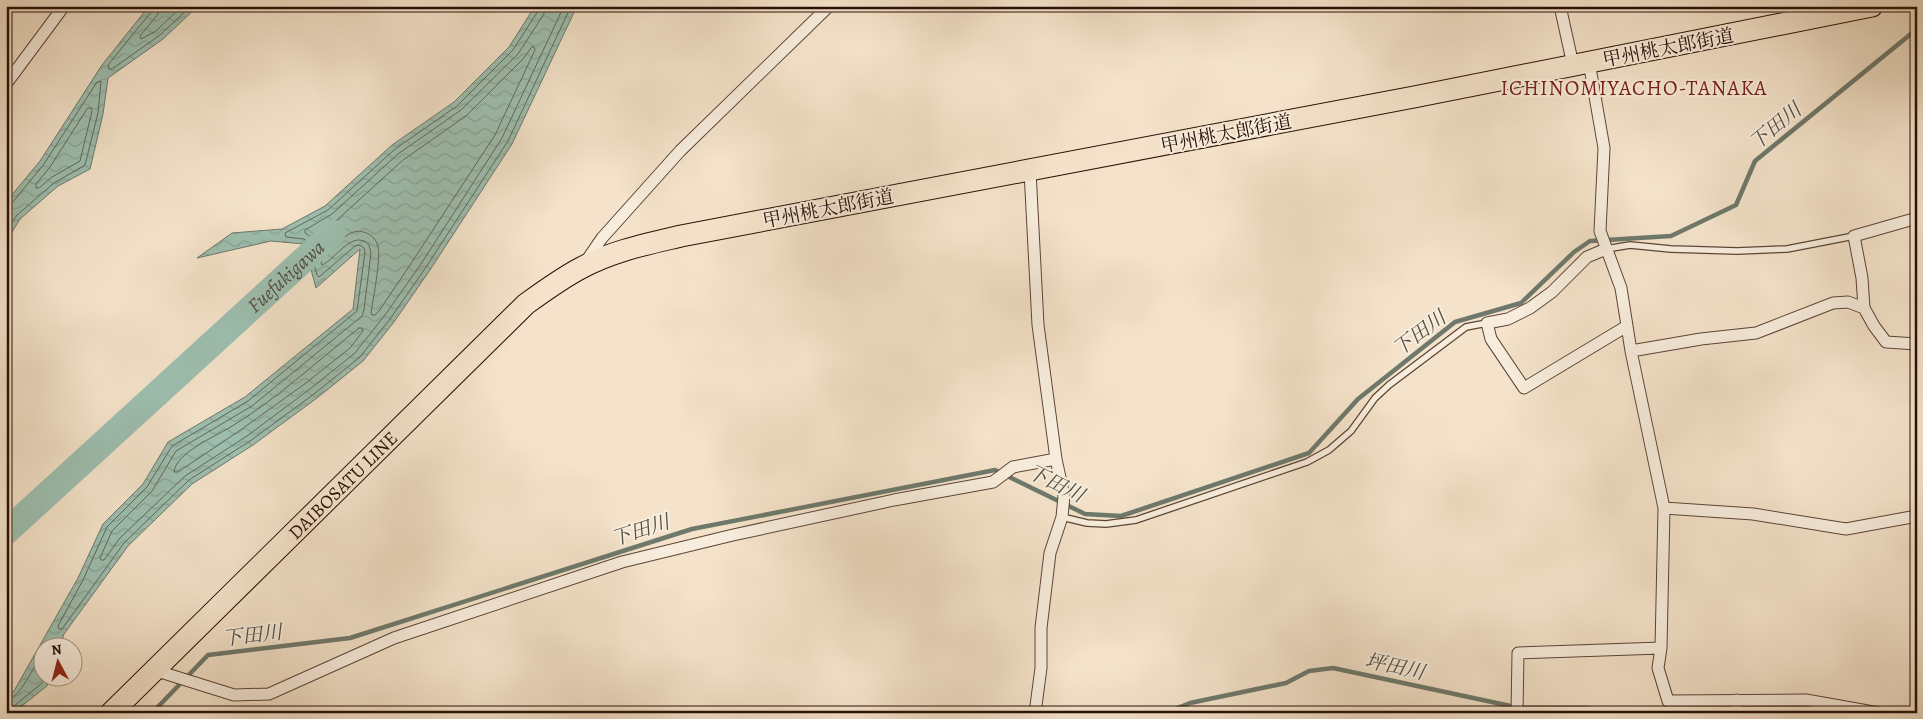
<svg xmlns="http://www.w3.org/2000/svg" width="1923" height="719" viewBox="0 0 1923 719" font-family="Alegreya,'Noto Serif JP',serif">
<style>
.water{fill:url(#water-waves);stroke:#6e796c}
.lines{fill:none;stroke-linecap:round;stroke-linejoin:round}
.shore{stroke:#62675b;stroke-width:1}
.stream{stroke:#6e796c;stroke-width:4.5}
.river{stroke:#9dbfb0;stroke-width:26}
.lane-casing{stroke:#5b4437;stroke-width:8}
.street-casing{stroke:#5b4437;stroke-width:13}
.highway-casing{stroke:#280f06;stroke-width:23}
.lane{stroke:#f8eddd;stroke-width:5.5}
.street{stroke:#f8eddd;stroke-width:11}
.highway{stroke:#f4e3ca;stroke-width:21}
.labels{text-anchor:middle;stroke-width:4;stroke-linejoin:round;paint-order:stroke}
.street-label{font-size:19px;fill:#280f06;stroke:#f8eddd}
.water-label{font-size:20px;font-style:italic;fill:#514d42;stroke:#f8eddd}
.quarter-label{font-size:21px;letter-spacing:1px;fill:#7a1f14;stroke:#f8eddd}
</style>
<defs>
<pattern id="water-waves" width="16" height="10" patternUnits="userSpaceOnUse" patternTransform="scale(1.25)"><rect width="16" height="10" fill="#9dbfb0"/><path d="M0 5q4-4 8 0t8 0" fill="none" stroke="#87a396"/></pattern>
</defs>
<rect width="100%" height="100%" fill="#f4e3ca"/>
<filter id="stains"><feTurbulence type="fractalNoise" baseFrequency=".004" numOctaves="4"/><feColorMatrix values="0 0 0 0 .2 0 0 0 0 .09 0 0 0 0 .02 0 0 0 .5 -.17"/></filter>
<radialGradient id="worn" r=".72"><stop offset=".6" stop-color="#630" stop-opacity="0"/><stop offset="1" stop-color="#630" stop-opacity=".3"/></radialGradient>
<path class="water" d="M149 6H198L163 39 108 78 103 114 90 169 58 186 20 219 6 242V202L40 161 102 65Z
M535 6H577L512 144 430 270 394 322 363 361 317 398 253 445 192 484 128 546 64 634 60 646H42V676L50 677 47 686 13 713H6V698L14 691 78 578 103 524 143 484 168 442 245 397 353 309 360 249 316 288 304 244 271 241 197 258 232 233 282 229 325 206 392 145 454 102 509 47Z"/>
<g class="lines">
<path class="shore" d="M153 6 152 11 108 65 109 69H112L160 35 191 6
M159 6 158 14 140 36 141 39 156 31 182 6
M539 6 538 11 513 50 457 106 395 149 328 210 285 233 286 237 304 239 308 242 317 275 319 277 355 246 360 245 364 248 365 252 357 311 248 401 172 446 147 487 107 527 83 580 58 626 59 629H62L124 543 189 480 250 441 314 394 360 357 390 319 426 267 508 141 571 6
M545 6 544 14 518 54 461 110 398 154 332 214 305 230V233L314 239 322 265C336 259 353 228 369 245L371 253 364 310 362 316 252 406 176 451 152 491 112 531 100 558 101 560H104L120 538 185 476 247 436 310 389 355 353 385 315 421 264 502 138 564 6
M534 47 535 50 495 135 414 259 379 311 375 315H372L371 313C373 299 381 259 378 247 376 235 362 228 351 233 342 237 336 247 327 252L319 231 337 220 403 160 466 116 523 59 531 48Z
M88 108H91L92 111 80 161 52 177 39 188H36V184L50 167Z
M6 205 12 203 44 164 97 82 101 81 98 113 85 165 54 183 17 215 6 232
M359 328H362L363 331 350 348 306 383 242 429 178 472H174C176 453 214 437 229 428 276 400 316 362 359 328Z
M6 701C20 699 35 664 42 653
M11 713 13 707 42 683 45 676"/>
<path class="stream" d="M152 713 208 655 350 638 692 529 995 470 1085 514 1121 516 1309 453 1358 399 1455 322 1521 303 1574 252 1590 241 1671 236 1736 205 1755 161 1917 29
M1165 713 1190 703 1286 683 1309 671 1333 668 1520 708H1586L1625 713"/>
<path class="river" id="s1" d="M6 532 333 233"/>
<g class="lane-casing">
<path id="lane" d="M1606 249 1630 245 1671 249 1737 251 1787 249 1854 236
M1062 517 1087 523 1106 524 1136 520 1307 462 1329 450 1351 431 1375 398 1389 385 1466 327 1487 323"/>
</g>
<g class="street-casing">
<path id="street" d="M1560 6 1573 65
M1589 62 1604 148 1600 231 1621 288 1631 351 1664 508 1661 648 1658 668 1668 701 1806 700 1879 713
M6 84 64 6
M1917 218 1854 236 1862 278 1864 308 1874 326 1886 342 1917 344
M1606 249 1587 257 1552 292 1530 308 1508 319 1487 323 1491 339 1524 388 1627 326
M585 263 602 238 680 151 829 6
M1631 351 1701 339 1756 333 1833 303 1848 302 1864 308
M1664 508 1753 514 1846 529 1917 516
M154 670 234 695 269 694 394 638 622 562 733 535 894 500 993 482 1013 467 1056 459 1038 325 1030 171
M1035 713 1041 668V628L1050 553 1062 517 1064 496 1056 459
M1517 713 1518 653 1661 648
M1736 713 1737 700"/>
</g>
<g class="highway-casing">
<g id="highway">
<path id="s2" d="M111 713 526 304C544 291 562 278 581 268 612 251 647 244 681 236L1414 97 1872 6"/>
</g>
</g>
<use href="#lane" class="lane"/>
<use href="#street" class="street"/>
<use href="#highway" class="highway"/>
</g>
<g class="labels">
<g class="street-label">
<text transform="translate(1668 47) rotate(-11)" y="7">甲州桃太郎街道</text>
<text transform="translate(1226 133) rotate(-11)" y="7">甲州桃太郎街道</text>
<text transform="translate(828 208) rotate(-11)" y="7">甲州桃太郎街道</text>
<text dy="7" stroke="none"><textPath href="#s2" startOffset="325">DAIBOSATU LINE</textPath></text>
</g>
<g class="water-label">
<text transform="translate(1775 126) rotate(-40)" y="7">下田川</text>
<text dy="7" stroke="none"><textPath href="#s1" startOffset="379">Fuefukigawa</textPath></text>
<text transform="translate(1419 333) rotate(-37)" y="7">下田川</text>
<text transform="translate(1056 483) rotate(26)" y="7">下田川</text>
<text transform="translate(640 530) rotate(-18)" y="7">下田川</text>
<text transform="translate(252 635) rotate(-7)" y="7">下田川</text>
<text transform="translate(1395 666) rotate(12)" y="7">坪田川</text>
</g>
<g class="quarter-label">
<text x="1634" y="95">ICHINOMIYACHO-TANAKA</text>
</g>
</g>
<rect width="1923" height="719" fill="none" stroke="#f4e3ca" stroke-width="25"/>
<rect x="8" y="8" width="1908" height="704" fill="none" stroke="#280f06" stroke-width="2.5"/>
<rect x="12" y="12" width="1898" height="694" fill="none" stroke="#280f06"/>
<g transform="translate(58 662) rotate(353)"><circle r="24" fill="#f8eddd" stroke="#a59487"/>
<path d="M0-4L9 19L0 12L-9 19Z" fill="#8f2418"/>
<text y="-8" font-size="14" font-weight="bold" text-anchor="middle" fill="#280f06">N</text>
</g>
<rect width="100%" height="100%" filter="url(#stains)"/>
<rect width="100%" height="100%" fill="url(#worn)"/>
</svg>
